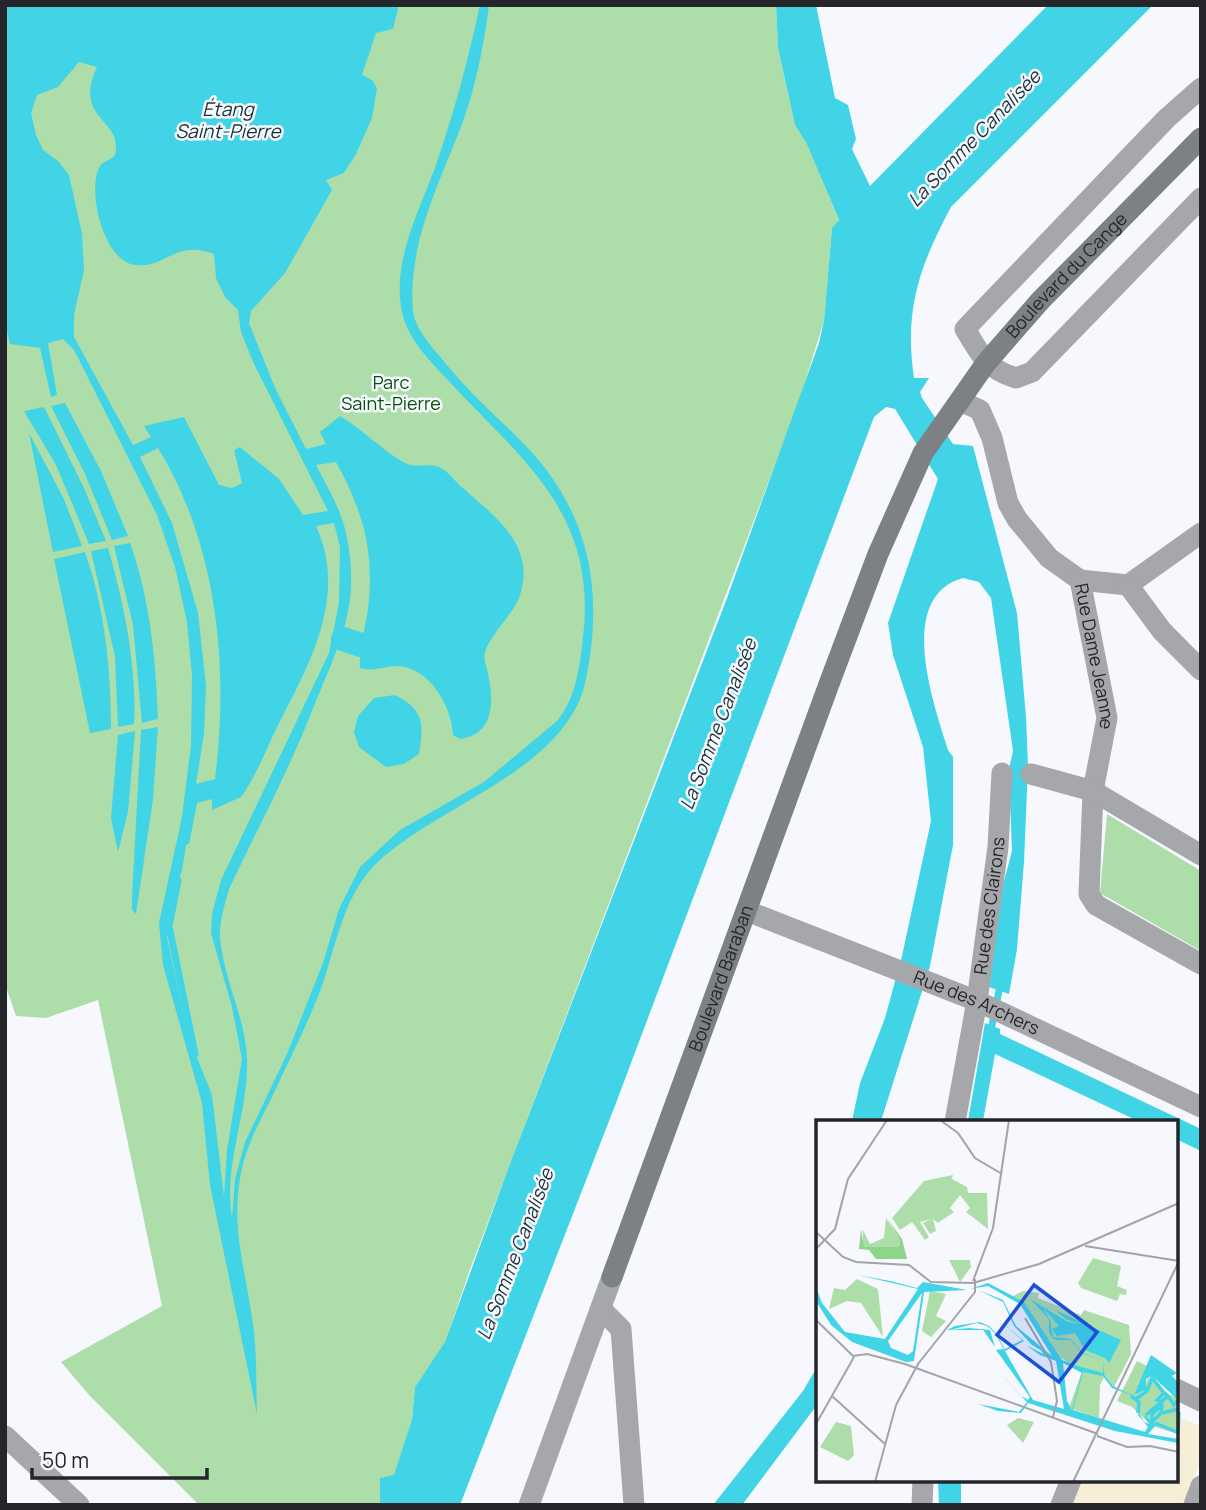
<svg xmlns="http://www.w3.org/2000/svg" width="1206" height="1510" viewBox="0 0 1206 1510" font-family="Manrope,sans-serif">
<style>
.education{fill:#f7eed8}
.green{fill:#addda9}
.water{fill:#41d4e6;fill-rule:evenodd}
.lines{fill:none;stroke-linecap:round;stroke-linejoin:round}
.stream{stroke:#41d4e6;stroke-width:7}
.canal{stroke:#41d4e6;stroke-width:24}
.street{stroke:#a5a7aa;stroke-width:21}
.secondary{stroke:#7d8084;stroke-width:21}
.labels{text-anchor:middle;stroke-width:5;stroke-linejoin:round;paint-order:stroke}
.street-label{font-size:18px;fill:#252629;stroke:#f6f8fe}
.park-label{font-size:18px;fill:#07520a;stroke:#f6f8fe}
.water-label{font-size:19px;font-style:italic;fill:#193135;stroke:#f6f8fe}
.inset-river{fill:none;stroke:#41d4e6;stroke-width:3.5}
.inset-road{fill:none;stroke:#a2a4a9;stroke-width:2}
.view{fill:#1d4ed8;fill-opacity:0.15;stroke:#1d4ed8;stroke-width:3.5}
.inset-edge{fill:none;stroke:#252629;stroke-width:3.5}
</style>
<rect width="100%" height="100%" fill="#f6f8fe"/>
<path class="education" d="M1176 1416 1201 1426V1459L1183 1505H1070L1079 1480H1176Z"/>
<path class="green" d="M5 5H776L778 48 795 125 808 144 839 221 832 228 824 321 797 407 469 1272 445 1343 415 1387 412 1419 394 1476 380 1478V1505H199L90 1396 61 1362 162 1306 98 1000 46 1018 16 1016 5 984Z
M1107 814 1201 871V951L1100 893Z"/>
<path class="water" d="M5 5H399L393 29 376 33 362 75 372 80 377 88 372 118 356 154 344 173 326 180 332 190 285 273 251 311 249 323 276 390 306 449 326 444 320 432 340 416C364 430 381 450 405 463 415 469 429 462 441 468 449 472 456 483 464 489 498 519 537 547 519 598 512 617 480 643 485 662 493 690 500 734 460 739L453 735C452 707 430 668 398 666 385 666 374 672 360 668 359 648 365 629 368 609 375 552 363 511 336 462L316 465C327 487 341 509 346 533 362 608 338 645 312 711 288 772 257 830 229 889 225 903 219 923 220 937 223 978 245 1016 247 1058 249 1113 223 1163 232 1218L235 1179 245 1142 287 1054 323 963 339 909 360 867 400 830 484 782 557 721C576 699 580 665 583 637 598 511 520 459 445 377 428 359 407 337 402 312 391 258 422 207 438 159 455 109 469 56 480 5H489C484 44 476 87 462 124 440 182 407 245 413 311 415 330 435 350 447 365 471 395 500 419 526 446 590 513 604 591 586 679 568 772 431 806 372 868 341 902 335 952 319 994 305 1029 288 1063 272 1097 261 1119 249 1141 243 1164 229 1218 244 1264 252 1317 257 1348 256 1382 257 1414L210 1185 202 1103 163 965 159 923 182 817 191 745 192 676 187 622 175 567 157 515 74 350 63 339 48 343 57 395 51 397 40 348 10 344 5 323ZM79 62 97 67C72 121 124 118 115 155 110 161 102 161 99 168 87 192 104 263 136 265 168 268 174 239 214 254L216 278 225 297 238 310 241 332 254 364 328 511 303 515 279 479 240 447 234 450 242 483 232 488 219 485 184 417 144 426 151 437 133 445 74 337V315L84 270 82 234 69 175 58 161 43 150 36 135 31 113 37 95 58 87ZM158 448C218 546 229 668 215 779L196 784 204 734 206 686 198 613 172 523 140 457ZM334 523 340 547 339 603 329 653 221 880 212 914 211 933 232 1007 242 1059 227 1150 224 1197 212 1095 188 1035 167 938 168 917 182 870 193 804 212 799V810L241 797C257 775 266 749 278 725 310 663 348 596 316 526Z
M776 5H816L835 98 848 105 856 139 852 149 870 186 1048 5H1153L951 207C919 267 904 310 914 378H929L920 392 922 398 953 444 973 446 1017 613 1026 717 1028 766 1024 862 1017 949 1009 994 989 987 1003 885 1012 851 1009 769 1013 751 991 598 979 582 963 578C895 597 934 705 948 750L953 757V845L930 966 881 1121H852L860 1083 885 1018 902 956 931 821 923 747 893 655 888 623 938 479 895 409 886 407 874 417 616 1103 460 1505H380V1478L394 1475 412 1419 415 1387 445 1342 508 1169 727 598 819 343 824 321 832 228 839 220 807 144 795 125 778 48Z
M65 403 101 471 128 536 112 540 85 474 51 406Z
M44 407 84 488 106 541 89 544 56 465 24 411Z
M29 433 64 499 82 546 53 552Z
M130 543C150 598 156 661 158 719L142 723 133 625 114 546Z
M108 548C124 604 137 665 134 724L118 727 115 657 91 551Z
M85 552C105 609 111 669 111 729L90 733 54 559Z
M395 695C424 710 424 723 419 754L404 764 386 767 359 747 354 732 358 716 374 698Z
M158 727 153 799 136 914 132 910V896L141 730Z
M135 731 128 812 118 852 111 818 118 735Z
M985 1023 1000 1029V1034L1201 1129V1151L1176 1139V1122L1138 1121 995 1054 983 1121H968Z
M817 1367V1405L742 1505H713L803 1391Z
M938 1480H961V1505H939Z"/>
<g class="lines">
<path class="stream" d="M186 841 194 801
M178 881 169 926 195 1054
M990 1035 1001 981"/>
<path class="canal" d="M343 639 361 645"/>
<g class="street">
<path d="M1201 88 1167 118 965 329C981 355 985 368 1016 378L1032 372 1201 198"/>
<path id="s1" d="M960 401 980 410 992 438 1008 503 1017 519 1049 558 1080 580 1107 718 1093 791 1089 894 1096 905 1201 964"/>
<path d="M1080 580 1128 585 1201 533"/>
<path d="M1128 585 1162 631 1201 670"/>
<path d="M1031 774 1093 791 1201 855"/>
<path id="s2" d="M747 911 977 1001 1201 1107"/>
<path id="s3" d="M955 1122 977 1001 998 847 1002 773"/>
<path d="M601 1309 621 1329 634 1505"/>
<path d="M1176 1389 1201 1401"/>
<path d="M5 1436 79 1505"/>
<path d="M529 1505 612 1277"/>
<path d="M922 1505 923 1480"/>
<path d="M1061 1505 1071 1480"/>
<path d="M1194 1505 1201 1486"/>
</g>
<path class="secondary" id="s4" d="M612 1277 829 684 878 554 923 453 986 363 1040 301 1201 138"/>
</g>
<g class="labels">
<g class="street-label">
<text dy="6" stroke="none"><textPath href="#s4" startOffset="1110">Boulevard du Cange</textPath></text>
<text dy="6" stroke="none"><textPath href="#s1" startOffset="304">Rue Dame Jeanne</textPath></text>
<text dy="6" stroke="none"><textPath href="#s3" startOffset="219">Rue des Clairons</textPath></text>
<text dy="6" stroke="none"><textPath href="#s4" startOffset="318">Boulevard Baraban</textPath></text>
<text dy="6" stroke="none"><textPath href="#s2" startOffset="247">Rue des Archers</textPath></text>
</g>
<g class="park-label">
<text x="391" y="389">Parc<tspan x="391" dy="21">Saint-Pierre</tspan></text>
</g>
<g class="water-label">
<text x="228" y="116">Étang<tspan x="228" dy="22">Saint-Pierre</tspan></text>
<text transform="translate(974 138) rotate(-46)" y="7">La Somme Canalisée</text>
<text transform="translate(718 724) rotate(-69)" y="7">La Somme Canalisée</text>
<text transform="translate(515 1254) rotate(-69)" y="7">La Somme Canalisée</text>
</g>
</g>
<g transform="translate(816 1120)">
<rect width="362" height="362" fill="#f6f8fe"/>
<path d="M137 55 136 59 151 67 152 73H171L172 109 150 92 154 88 144 75 134 88 138 92 122 103 117 99 120 111 114 114 107 103 116 99 104 102 113 117 109 120 96 102 84 110 76 98 108 61ZM70 98 84 120 83 127H47V110L54 124 68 118ZM277 138 305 146 301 166 311 170 310 175 304 174 301 181 265 168 262 163ZM133 140H154L155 147 144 162ZM41 159 62 169 67 217 45 183 31 181 13 189 18 168 29 170ZM114 171 130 174 120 196 130 201 115 217 106 211ZM207 171 223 173 222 178 265 195 268 190 313 205 315 234 298 267 289 255 284 265 283 298 253 288 266 251 242 236 210 186 197 176ZM321 241 331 246 318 275 329 271 331 259 337 257 353 275 362 276V314L336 306 316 287 301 281ZM202 298 218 302 207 323 191 305ZM20 302 35 306 38 335 32 341 4 327Z" fill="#addda9"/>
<path d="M71 98 86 119 91 139H60L53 130 43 129 45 109 48 127H83L84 120Z" fill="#8fd48b"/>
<path d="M42 155 74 161 101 168 107 162 151 170 108 172 98 241 90 242 36 222 15 205 0 181V167L6 183 29 212 69 219 102 169ZM106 173 97 231 92 235 75 228 72 221ZM172 163 208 182 246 240 257 244 266 233 255 220H242L238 219 236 217 233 213V199L214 179 252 202 265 204 250 199 239 190 305 220 293 243 289 238 269 230 259 213 241 216 236 209 243 206 227 188 234 200 237 217 255 219 267 233 287 240 288 254 297 266 320 277 296 268 287 256 267 252 257 290 329 312 332 307 322 295 324 288 323 293 328 302 333 304 327 294 340 305 332 314 362 319V323L299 311 212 283 205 293 182 291 162 284 203 292 211 282 173 242 204 275 212 280 214 277 180 230 188 229 178 212 171 206 161 203 134 210 153 208 174 210 179 227 167 210H131L139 206 164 202 173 206 179 212 189 229 206 220 182 199 208 221 189 231 217 280 248 289 240 241 224 235 210 225 227 234 226 231 216 225 198 206 187 182 162 170 187 180 200 206 236 236 204 184 172 166 154 169ZM267 234 287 240V253L258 245ZM247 243 266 253 256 290 251 281ZM335 235 361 253 356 256 362 262 360 278 336 256 330 259V270L318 275Z" fill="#41d4e6" fill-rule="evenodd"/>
<path class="inset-river" d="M315 276 323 282 322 293M320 279 331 271 336 258 348 273M346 285 336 294V302L345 293 363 289M345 293 346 282 341 280 348 273 352 276M330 295 352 276 358 285 363 278M339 303 363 313M362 313 363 292"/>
<path class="inset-road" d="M124 0 142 13 159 38 186 54M0 112 27 137 40 142 93 145 115 162 157 163M269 126 363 141M0 129 19 109 32 59 71 0M157 161 177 108 193 0M157 163 223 144 363 83M209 198 235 242 241 281 237 297M0 200 37 236 51 234 89 244 282 314M16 276 69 324M0 304 38 237M281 316 311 327 334 326 363 332M59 362 80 285 102 244 159 172V159M257 362 363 141"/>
<path class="view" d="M218 165 281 212 243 262 181 215Z"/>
<rect width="362" height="362" class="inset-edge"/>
</g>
<rect width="1206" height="1510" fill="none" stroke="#252629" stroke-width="14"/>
<path d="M32 1468v10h175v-10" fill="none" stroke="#252629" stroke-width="3.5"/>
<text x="42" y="1468" font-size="21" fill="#252629" stroke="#f6f8fe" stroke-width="5" paint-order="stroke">50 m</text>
</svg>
